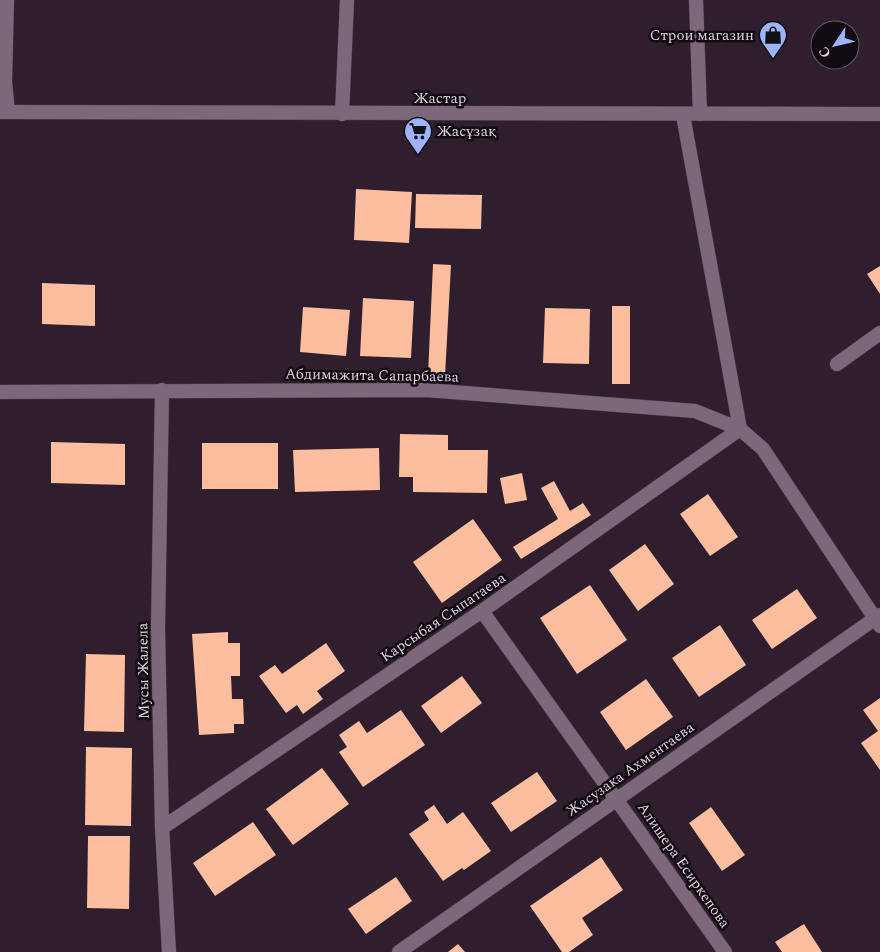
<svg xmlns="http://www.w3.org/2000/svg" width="880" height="952" viewBox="0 0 880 952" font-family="Spectral,serif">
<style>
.building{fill:#fdbd9f}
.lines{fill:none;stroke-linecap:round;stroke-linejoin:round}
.minor-casing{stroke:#4a3d49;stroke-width:15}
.tertiary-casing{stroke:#4a3d49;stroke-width:15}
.minor{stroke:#7d687b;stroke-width:14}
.tertiary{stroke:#7d687b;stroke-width:14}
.labels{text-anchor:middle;stroke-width:5;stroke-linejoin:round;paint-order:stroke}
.poi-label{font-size:15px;fill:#ddd2dc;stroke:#130b12;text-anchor:end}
.street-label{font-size:15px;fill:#ddd2dc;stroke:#130b12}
</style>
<rect width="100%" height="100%" fill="#2f1e2e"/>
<path class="building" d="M356 189 412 192 409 243 354 240Z
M416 194 482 195 481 229 415 228Z
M433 264 451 265 445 376 428 375Z
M880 266V294L867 274Z
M42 283 95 285V326L42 324Z
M363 298 414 301 411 358 360 356Z
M612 306H630V384H612Z
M303 307 350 310 346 356 300 352Z
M545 308 590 309 589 364 543 363Z
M400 434 448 435V450H488L487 493 413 492V477H399Z
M51 442 125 444V485L51 483Z
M202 443H278V489H202Z
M379 448 380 490 295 492 293 450Z
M522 473 527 500 505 504 500 478Z
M554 481 570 511 583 503 591 515 521 559 513 547 558 519 541 488Z
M708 494 738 537 710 556 680 514Z
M473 519 502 560 442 603 413 562Z
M645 544 674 584 638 611 609 570Z
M590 585 627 640 577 674 540 618Z
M797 589 817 618 772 649 752 620Z
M720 625 746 665 699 697 672 658Z
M228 632V643H240V676H231L232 699H243L244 724H234V733L199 735 192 634Z
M326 643 345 671 317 691 323 699 303 714 297 705 286 713 259 676 275 665 282 674Z
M86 654 125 655 124 732 84 731Z
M462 676 482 703 441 733 421 706Z
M646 679 673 717 626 750 600 712Z
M880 698V770L861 743 878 731 863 710Z
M401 710 425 745 363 787 339 752 347 747 339 735 359 721 367 733Z
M86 747 132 748 131 826 85 825Z
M322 768 349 804 293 845 266 809Z
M537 772 557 801 511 832 491 803Z
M434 805 447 824 463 812 491 851 464 870 462 868 443 881 409 834 429 820 424 812Z
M711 807 745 855 722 871 689 823Z
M253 822 276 855 215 896 193 863Z
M88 836H130L129 909 87 908Z
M601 857 623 890 582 918 593 935 569 952H562L530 906Z
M396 877 412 901 366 934 348 909Z
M804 924 822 952H782L775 942Z
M458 944 465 952H448Z"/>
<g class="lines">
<g class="minor-casing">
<path id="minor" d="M7 0 5 82 8 112
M696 0 700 114
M342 114 347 0
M683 115 740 429
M837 364 880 333
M162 390 158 628 162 828 169 952
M0 392 426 390 695 411 740 429 763 449 880 626
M482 611 725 952
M162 828 482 611 740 429
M399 952 880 615"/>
</g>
<g class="tertiary-casing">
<path id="tertiary" d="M0 112 880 114"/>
</g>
<use href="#minor" class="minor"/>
<use href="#tertiary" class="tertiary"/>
</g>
<defs>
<g id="shop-pin" transform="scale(1.4375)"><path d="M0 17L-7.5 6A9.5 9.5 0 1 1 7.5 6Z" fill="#9db4fd" stroke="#130b12"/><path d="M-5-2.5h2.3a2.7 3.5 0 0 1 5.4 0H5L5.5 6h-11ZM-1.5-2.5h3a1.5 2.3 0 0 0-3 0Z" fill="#111"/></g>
<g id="supermarket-pin" transform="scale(1.4375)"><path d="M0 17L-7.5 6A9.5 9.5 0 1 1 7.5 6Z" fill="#9db4fd" stroke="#130b12"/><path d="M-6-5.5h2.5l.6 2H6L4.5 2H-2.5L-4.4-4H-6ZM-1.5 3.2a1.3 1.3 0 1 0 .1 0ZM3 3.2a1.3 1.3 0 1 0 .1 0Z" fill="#111"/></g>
</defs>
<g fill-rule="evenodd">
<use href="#shop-pin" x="773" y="35"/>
<use href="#supermarket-pin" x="418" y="131"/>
</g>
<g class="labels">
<g class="poi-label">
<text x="754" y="40">Строи магазин</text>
<text x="437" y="136" text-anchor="start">Жасұзақ</text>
</g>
<g class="street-label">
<text x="440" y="103">Жастар</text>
<text transform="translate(372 375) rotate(1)" y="5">Абдимажита Сапарбаева</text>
<text transform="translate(443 617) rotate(-34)" y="5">Карсыбая Сыпатаева</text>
<text transform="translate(143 671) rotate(-91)" y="5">Мусы Жалела</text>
<text transform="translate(630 769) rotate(-35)" y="5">Жасузака Ахментаева</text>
<text transform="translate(684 865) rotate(55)" y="5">Алишера Есиркепова</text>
</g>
</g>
<g transform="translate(835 45) rotate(235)"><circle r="24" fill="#130b12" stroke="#645b63"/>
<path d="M0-4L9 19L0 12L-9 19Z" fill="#9db4fd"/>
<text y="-8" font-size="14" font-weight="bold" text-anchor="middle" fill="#ddd2dc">С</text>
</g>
</svg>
